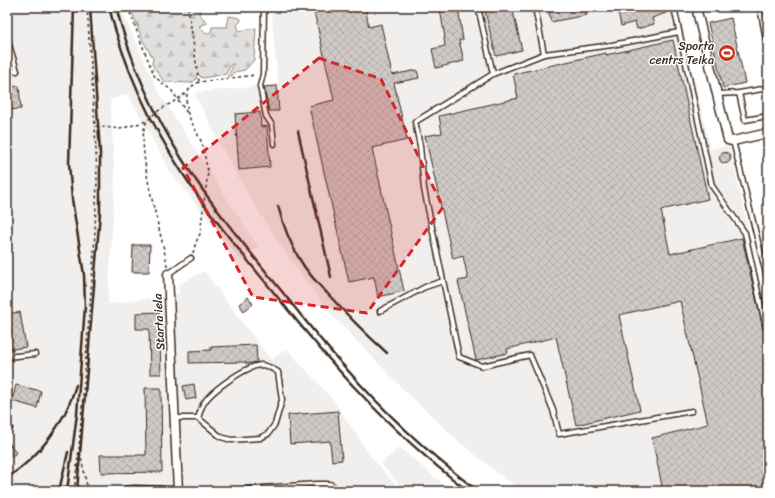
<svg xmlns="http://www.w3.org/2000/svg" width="775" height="498" viewBox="0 0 775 498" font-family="Sriracha,sans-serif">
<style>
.built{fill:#f1efee}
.forest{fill:url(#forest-firs);stroke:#8e857e}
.building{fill:url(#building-cross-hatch);stroke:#3b2a1e}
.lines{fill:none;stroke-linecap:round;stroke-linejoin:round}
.lane-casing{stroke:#3b2a1e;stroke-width:7}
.street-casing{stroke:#3b2a1e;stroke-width:11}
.path{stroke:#3b2a1e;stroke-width:1.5;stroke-dasharray:3 3;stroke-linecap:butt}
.lane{stroke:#fff;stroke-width:4}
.street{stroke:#fff;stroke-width:8}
.rail{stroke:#3b2a1e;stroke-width:2.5}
.marked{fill:#d62828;fill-opacity:0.2;stroke:#d62828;stroke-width:3;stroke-dasharray:8 5;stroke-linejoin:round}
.labels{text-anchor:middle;stroke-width:3;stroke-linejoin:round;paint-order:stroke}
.poi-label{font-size:12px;fill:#3b2a1e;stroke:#fff;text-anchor:end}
.street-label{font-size:12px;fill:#3b2a1e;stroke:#fff}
</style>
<defs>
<pattern id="forest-firs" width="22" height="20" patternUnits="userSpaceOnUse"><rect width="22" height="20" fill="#e2e0de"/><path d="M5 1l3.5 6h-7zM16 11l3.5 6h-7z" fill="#c3c0be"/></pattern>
<pattern id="building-cross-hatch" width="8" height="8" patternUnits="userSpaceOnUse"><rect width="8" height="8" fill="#cfcac7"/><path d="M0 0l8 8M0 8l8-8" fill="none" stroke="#b3aeaa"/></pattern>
</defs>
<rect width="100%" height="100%" fill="#fff"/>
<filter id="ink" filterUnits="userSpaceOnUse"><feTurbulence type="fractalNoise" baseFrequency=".025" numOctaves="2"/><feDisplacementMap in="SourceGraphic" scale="8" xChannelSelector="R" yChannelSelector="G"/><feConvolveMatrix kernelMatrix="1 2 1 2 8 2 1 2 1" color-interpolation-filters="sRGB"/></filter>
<g filter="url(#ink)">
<path class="built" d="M7 7H120L159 93 258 247 241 261 170 171 128 94 110 100 115 180 108 304 179 294V284L204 271 271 360 287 349 334 401 371 457 401 491H75L76 485 72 486V491H7Z
M271 7H678L710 149 729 145 752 245 753 254 768 322V491H523L496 472 455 438 402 388 332 315 299 272 267 225 234 170 194 93 278 84Z
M399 447 451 491H405L381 464Z"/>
<path class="forest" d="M130 7H201L199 14 208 23 199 26 206 34 211 32 212 27H227L229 16 240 18 241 21 237 25 239 31 256 28 254 60 245 70 234 72 232 76H228L234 64H231L226 74 202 78 197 73 196 79 192 83 164 82 152 64 153 58 143 41Z"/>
<path class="building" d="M313 7H365L369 27 381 24 392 75 417 70 419 78 394 83 407 140 372 148 404 291 378 297 374 277 349 282 309 106 334 100Z
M451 7H458L463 40H459L464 61 436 68 432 49 445 46 444 38H445L440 9Z
M484 7H512L522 50 496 56Z
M548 7H585L587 15 551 22Z
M617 7H665L666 13 652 18 654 24 637 29 635 22 621 26Z
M731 18 745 83 723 88 708 23Z
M673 40 708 199 661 210 670 254 742 238 768 350V491H663L652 438 708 424 680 301 619 315 640 410 576 425 556 337 507 349 508 353 476 360 458 281 468 279 463 256 453 259 425 136 442 133 439 116 518 98 513 74 606 53V55Z
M19 86 21 109 7 110V87Z
M277 86 279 111H269L264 87Z
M260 112 261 127 267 126 270 167 239 170 235 114Z
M719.5 158a5.5 5.5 0 1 1 11 0a5.5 5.5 0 1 1-11 0Z
M133 245H150L149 272H132Z
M248 297 253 304 244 311 239 304Z
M20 312 26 347 7 350V314Z
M159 312 161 374H150L149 329H136V313Z
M256 345 257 362 246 364V362L189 363V351L211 350V347Z
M194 384 196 398 186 400 183 386Z
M16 385 41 391 37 408 12 401Z
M145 388H161L162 472 101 473 100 455H146Z
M338 411 342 460 332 461 330 441 290 444 288 415Z
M7 440 16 453 7 460Z"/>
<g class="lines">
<g class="lane-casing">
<path id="lane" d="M264 7 263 74 260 86 266 116 272 125 274 144
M478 7 493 74
M535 7 544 54
M674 7 712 186 745 233 768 337
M760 7 768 52
M697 9 705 7
M679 32 612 45 544 54 493 74 415 122 420 146 424 189 459 357 482 366 530 355 553 410 559 434 692 411
M7 38 17 71 7 72
M739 93 745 120 768 116
M717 94 739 93 768 88
M733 141 768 282
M168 274 191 258
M380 311 425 287 443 281
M7 357 35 354
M176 418H198L221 437 231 440 260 438 268 434 275 424 282 400 278 372C273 369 267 365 261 365 246 366 211 391 204 403 201 407 200 413 198 418
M7 422 10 428
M316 484H330L340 491
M223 491 316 484 317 491"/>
</g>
<g class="street-casing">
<path id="street" d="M696 7 728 140 733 141 768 133
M168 274 178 491
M125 491 135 490 162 491"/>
</g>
<path class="path" d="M87 7 95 126 120 129 147 121
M128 7 142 45 155 77 172 91 187 113
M188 7 199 82
M193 253 196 242 200 234 208 172 202 143 188 115 186 99 188 91 191 87 199 82 256 75
M167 266C164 239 131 139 148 120 158 108 175 103 187 92
M74 491 79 449
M88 491 79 447 94 253 97 180 95 126"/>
<use href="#lane" class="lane"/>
<use href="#street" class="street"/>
<path class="rail" d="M109 7C124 67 151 125 185 177 212 218 244 256 275 294 302 327 329 361 359 392 392 428 429 461 468 491
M116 7C130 60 153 113 182 159 211 205 246 247 280 289 301 315 321 341 343 365 384 412 429 454 478 491
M298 131 331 277
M278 206C283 225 290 243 300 260 307 272 317 283 327 293 346 314 366 334 387 353
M7 478C40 456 65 423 76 385
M59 491 68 452
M67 491 77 414 85 306 84 275 72 199 69 164 74 7
M77 491 100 213V152L90 7"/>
</g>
</g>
<path class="marked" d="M319 58 381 79 443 207 367 313 253 297 183 168Z"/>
<defs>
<g id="stadium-disc" transform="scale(0.9)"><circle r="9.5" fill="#c8321e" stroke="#fff"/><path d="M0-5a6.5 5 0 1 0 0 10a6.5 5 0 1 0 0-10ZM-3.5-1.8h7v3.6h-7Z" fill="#fff"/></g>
</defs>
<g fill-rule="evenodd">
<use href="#stadium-disc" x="727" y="53"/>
</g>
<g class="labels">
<g class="poi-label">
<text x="714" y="50">Sporta<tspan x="714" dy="14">centrs Teika</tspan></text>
</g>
<g class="street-label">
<text transform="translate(159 322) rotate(-93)" y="4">Starta iela</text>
</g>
</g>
<rect width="775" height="498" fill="none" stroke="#fff" stroke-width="24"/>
<rect x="12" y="12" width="751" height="474" fill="none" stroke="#3b2a1e" stroke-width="1.5" filter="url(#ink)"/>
</svg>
